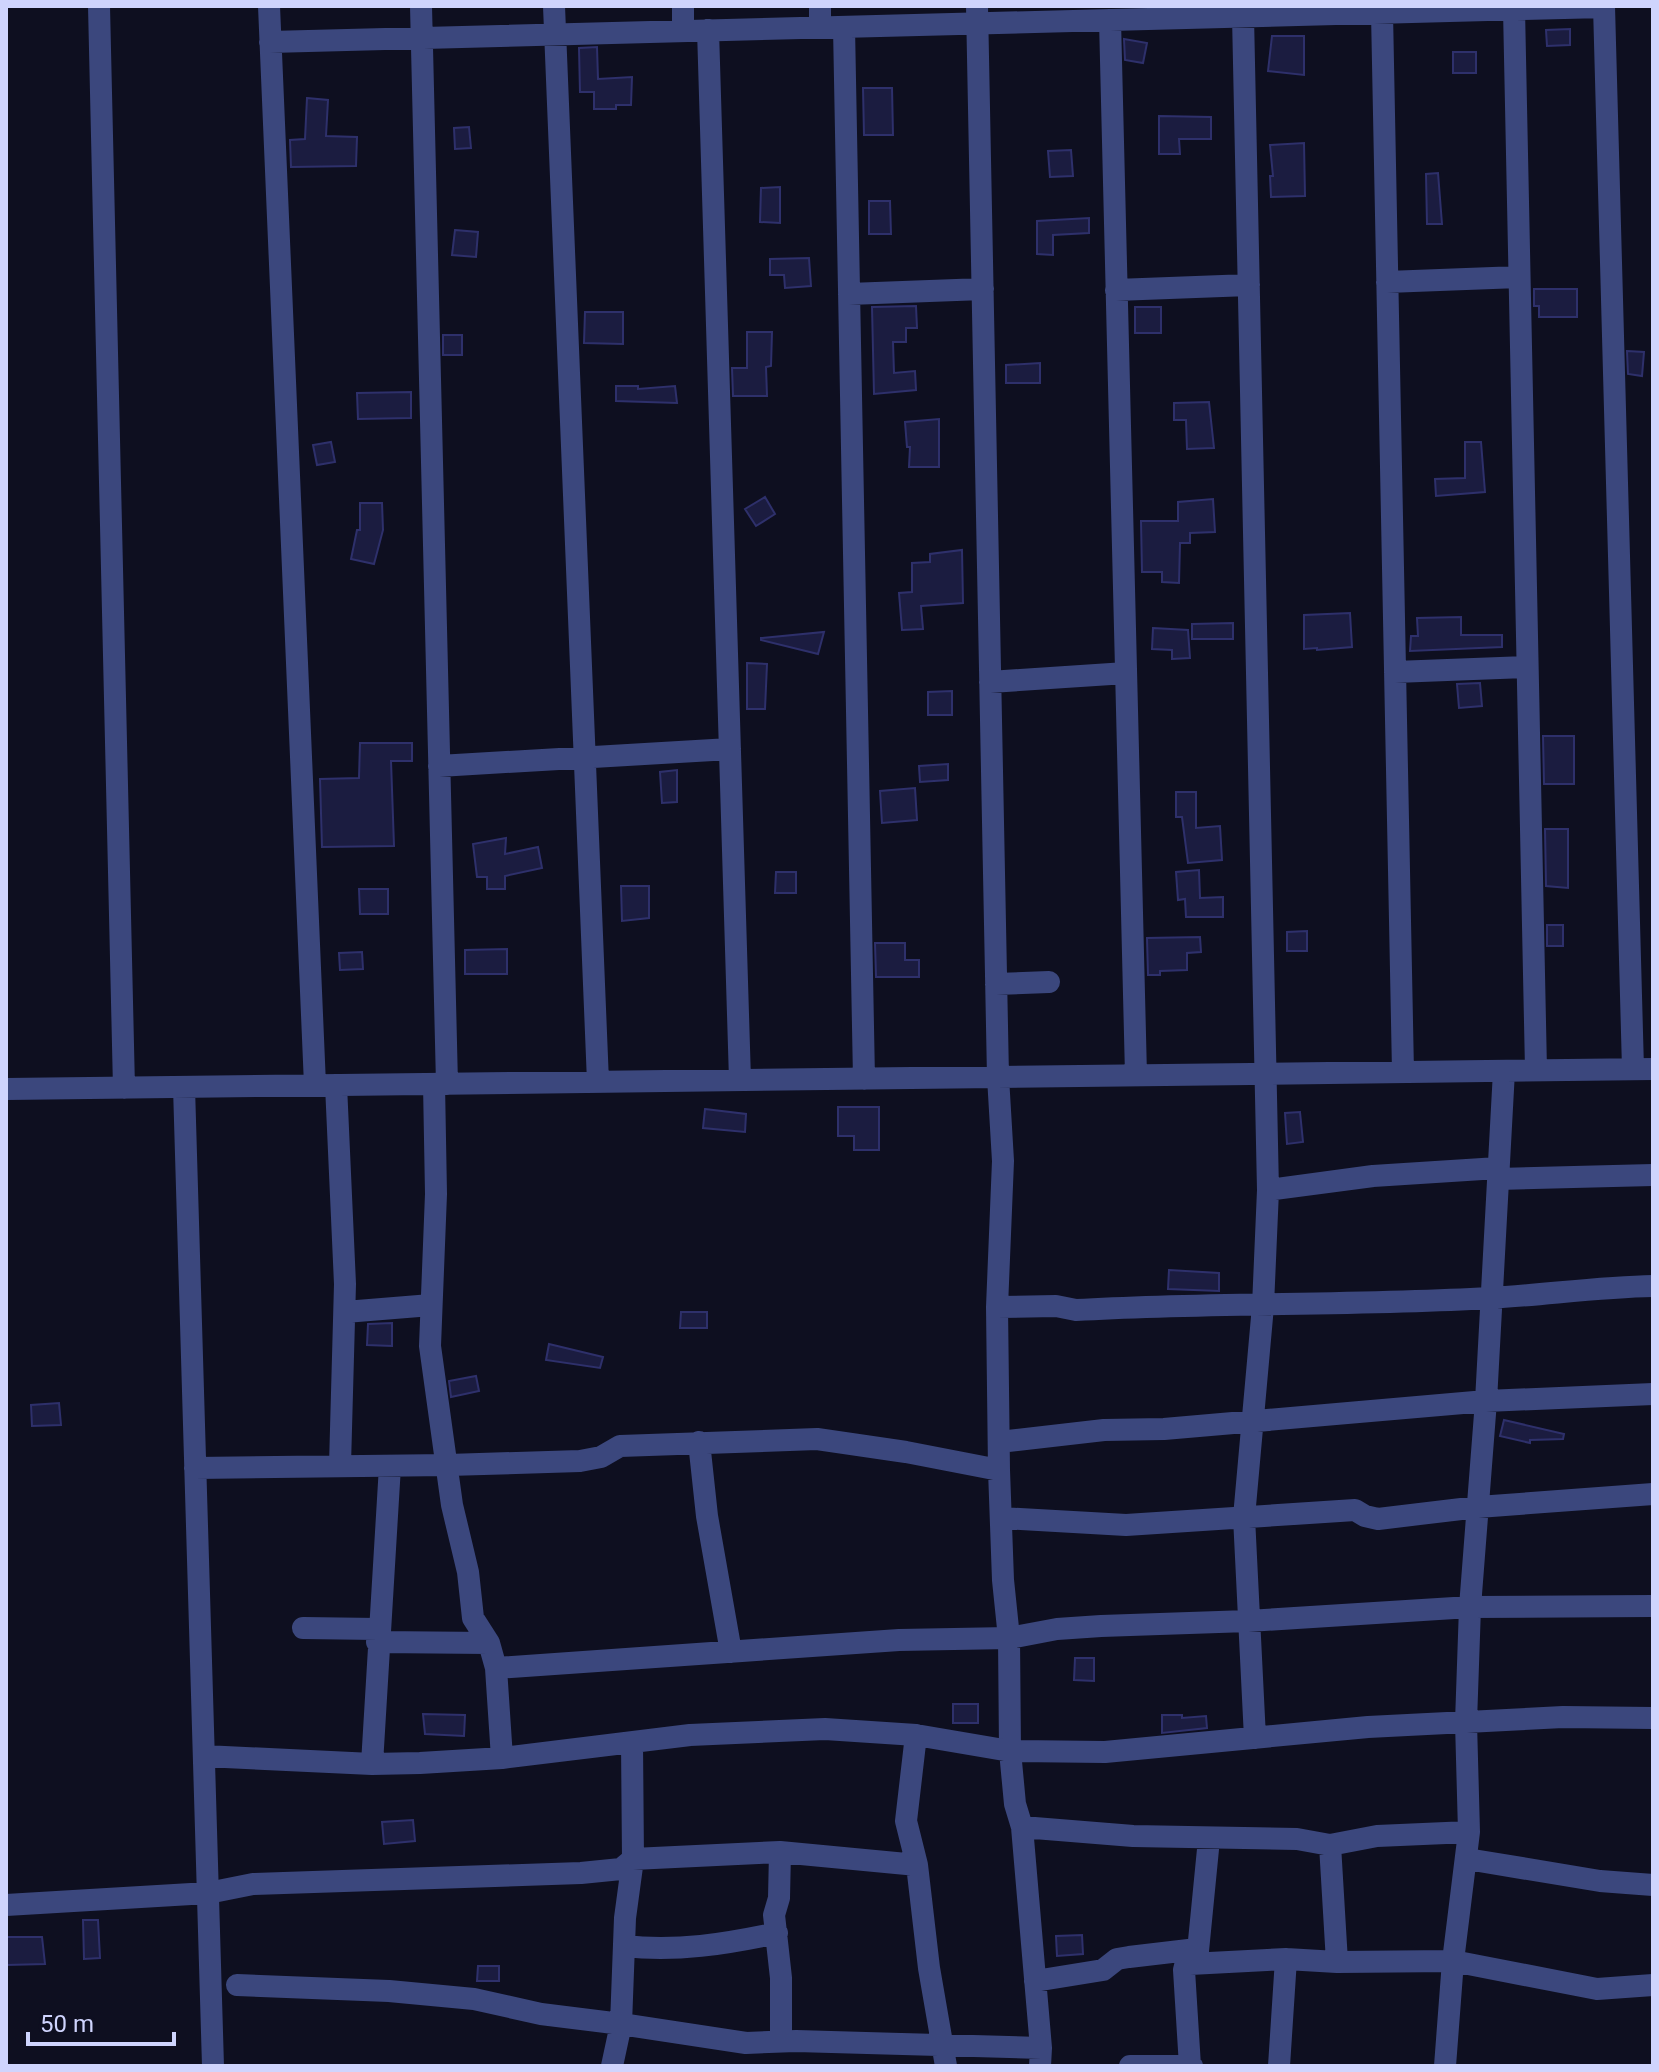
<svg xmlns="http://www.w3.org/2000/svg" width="1659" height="2072" viewBox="0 0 1659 2072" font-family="Roboto,sans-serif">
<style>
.building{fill:#1b1c40;stroke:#2e306b;stroke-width:2}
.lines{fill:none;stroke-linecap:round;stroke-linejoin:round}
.minor{stroke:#3b477d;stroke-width:22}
</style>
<rect width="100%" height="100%" fill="#0e0f20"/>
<path class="building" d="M1570 29V45L1547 46 1546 30Z
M1272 36H1304V75L1268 71Z
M1124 39 1147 43 1143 63 1125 60Z
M597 47 598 79 632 77 631 105H616V109H594V92H580L579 48Z
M1453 52H1476V73H1453Z
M863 88H892L893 135H864Z
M307 98 328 100 326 136 357 137 356 166 291 167 290 140 305 139Z
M1159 116 1211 117V139H1179L1180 154H1159Z
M469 127 471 148 455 149 454 128Z
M1304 143 1305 196 1271 197 1270 176H1273L1270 145Z
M1071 150 1073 176 1050 177 1048 151Z
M1438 173 1442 224H1427L1426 174Z
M780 187V223L760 222 761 188Z
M869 201H890L891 234H869Z
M1089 218V233L1053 235V255L1037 254V221Z
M455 230 478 232 476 257 452 255Z
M809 258 811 286 785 288 784 275H770V259Z
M1534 289H1577V317H1539V306H1534Z
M916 306 917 328H906V342H893L894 373 915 371 916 390 874 394 872 307Z
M1135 307H1161V333H1135Z
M585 312H623V344L584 343Z
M747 332H772L771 366 766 367 767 396H733L732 368H747Z
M443 335H462V355H443Z
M1627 351 1644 352 1642 376 1628 374Z
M1040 363V383H1006V365Z
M616 386H638V389L675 386 677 403 616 401Z
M411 392V418L358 419 357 393Z
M1209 402 1214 448 1187 449 1186 420H1174V403Z
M939 419V467H909L910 447H907L905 422Z
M331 442 335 462 317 465 313 445Z
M1465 442H1481L1485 492 1436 496 1435 479 1465 478Z
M765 497 775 514 756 526 745 509Z
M1213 499 1215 532 1190 533V543H1180L1179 583 1162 582V572H1142L1141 521H1178V502Z
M360 503H382L383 530 374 564 351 559 357 530H360Z
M962 550 963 603 921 606 923 629 902 630 899 593 912 592V563L930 562V554Z
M1350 613 1352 647 1317 650V648L1304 649V615Z
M1461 617V635H1502V647L1410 651 1411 636H1418L1417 618Z
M1233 623V639H1192V624Z
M1153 628 1188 630 1190 658 1172 659V650L1152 649Z
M824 632 818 654 761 640V638Z
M747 663 767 664 765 709H747Z
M1480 683 1482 706 1459 708 1457 684Z
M952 691V715H928V692Z
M1543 736H1574V784H1544Z
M360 743H412V761H391L394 846 322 847 320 779 359 778Z
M948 764V780L920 782 919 766Z
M677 770V802L662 803 660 772Z
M915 788 917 820 882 823 880 791Z
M1176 792H1196V828L1220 826 1222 860 1188 863 1182 817H1176Z
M1545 829H1568V888L1546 886Z
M506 838 505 854 538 847 542 868 505 876V889H487V877H477L473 844Z
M1199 870 1200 898 1223 897V917H1186L1185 899 1178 900 1176 872Z
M776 872H796V893H775Z
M621 886H649V918L622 921Z
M359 889H388V914H360Z
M1547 925H1563V946H1547Z
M1307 931V951H1287V932Z
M1200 937 1201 952 1187 953V970L1160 971V975H1148L1147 938Z
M875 943H905V960H919V977H876Z
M507 949V974H465V950Z
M362 952 363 969 340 970 339 953Z
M838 1107H879V1150H854V1136H838Z
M705 1109 746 1114 745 1132 703 1128Z
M1300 1112 1303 1142 1287 1144 1285 1113Z
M1169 1270 1219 1273V1291L1168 1289Z
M681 1312H707V1328H680Z
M392 1323V1346L367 1345 368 1324Z
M549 1344 603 1357 600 1368 546 1360Z
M476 1376 479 1391 451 1397 449 1381Z
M59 1403 61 1425 32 1426 31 1405Z
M1504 1420 1564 1434 1563 1439 1530 1440V1443L1500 1436Z
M1075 1658H1094V1681L1074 1680Z
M953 1704H978V1723H953Z
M423 1714 465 1715 464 1736 425 1734Z
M1162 1715H1182V1718L1206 1716 1207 1728 1162 1733Z
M413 1820 415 1841 384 1844 382 1822Z
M83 1920H98L100 1958 84 1959Z
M1082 1935 1083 1954 1057 1956 1056 1936Z
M6 1937H42L45 1964 6 1965Z
M478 1966H499V1981H477Z"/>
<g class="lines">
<path class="minor" d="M99 6 124 1088
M269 6 315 1085
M421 6 447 1084
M554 6 598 1082
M683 6V31
M820 6V27
M977 6 998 1077 1003 1161 997 1307 999 1470 1003 1580 1009 1638 1010 1751 1015 1804 1022 1827 1041 2048 1040 2066
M1604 6 1633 1069
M1514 9 1536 1070
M1382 13 1403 1072
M1243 16 1268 1190 1263 1306 1244 1517 1255 1738
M1110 20 1136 1075
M844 27 864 1079
M708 30 740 1080
M270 42 1604 7
M1387 282 1519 277
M1116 290 1249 285
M849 294 983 289
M1395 672 1527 667
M990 682 1126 673
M439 766 730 749
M996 984 1049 982
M434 1084 436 1194 430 1346 452 1505 468 1572 473 1618 489 1643
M336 1085 345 1284 340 1465
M184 1087 213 2066
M6 1089 1653 1069
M1498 1179 1653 1175
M1268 1190 1373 1176 1498 1168
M997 1307 1056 1306 1076 1310C1213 1302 1352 1306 1489 1298 1544 1295 1598 1287 1653 1286
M345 1312 431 1305
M699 1442 707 1516 731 1652
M999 1442 1104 1430 1164 1429 1486 1401 1653 1394
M195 1468 448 1465 580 1461 601 1457 620 1446 817 1439 906 1452 999 1470
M1001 1518 1126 1525 1355 1510 1365 1516 1378 1519 1478 1507 1653 1494
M303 1628 378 1629
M377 1642 489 1643 496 1668 899 1640 1009 1638 1057 1629 1101 1626 1248 1621 1470 1607 1653 1606
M496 1668 502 1758
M916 1735 906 1821 917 1865 929 1968 946 2066
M632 1743 633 1859 625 1918 621 2024 746 2043 796 2041 1041 2048
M204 1756 372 1764 420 1763 502 1758 690 1735 825 1729 916 1735 1010 1751 1105 1752 1368 1727 1563 1717 1653 1718
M372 1764 390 1466
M1022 1827 1133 1836 1297 1839 1330 1845 1377 1836 1469 1832
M1330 1845 1337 1962
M780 1852 779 1898 774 1915 781 1978V2041
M1467 1859 1600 1881 1653 1885
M6 1905 208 1893 253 1884 581 1873 621 1869 633 1859 780 1852 917 1865
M624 1946C677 1952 725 1944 777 1933
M1197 1961 1209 1839
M1035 1981 1103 1970 1117 1959 1129 1957 1197 1949
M237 1985 389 1991 474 1999 541 2014 621 2024 612 2066
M1130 2066H1192
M1190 2066 1184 1970 1185 1966 1190 1964 1286 1959 1337 1962 1453 1961 1597 1989 1653 1985
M1279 2066 1286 1959
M1445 2066 1453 1961 1469 1832 1466 1722 1470 1607 1486 1401 1504 1071"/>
</g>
<rect width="1659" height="2072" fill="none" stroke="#cfd4fd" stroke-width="16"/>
<path d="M28 2032v12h146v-12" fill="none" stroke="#cfd4fd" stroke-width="4"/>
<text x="40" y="2032" font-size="24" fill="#cfd4fd" stroke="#0e0f20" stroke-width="6" paint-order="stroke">50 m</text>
</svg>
